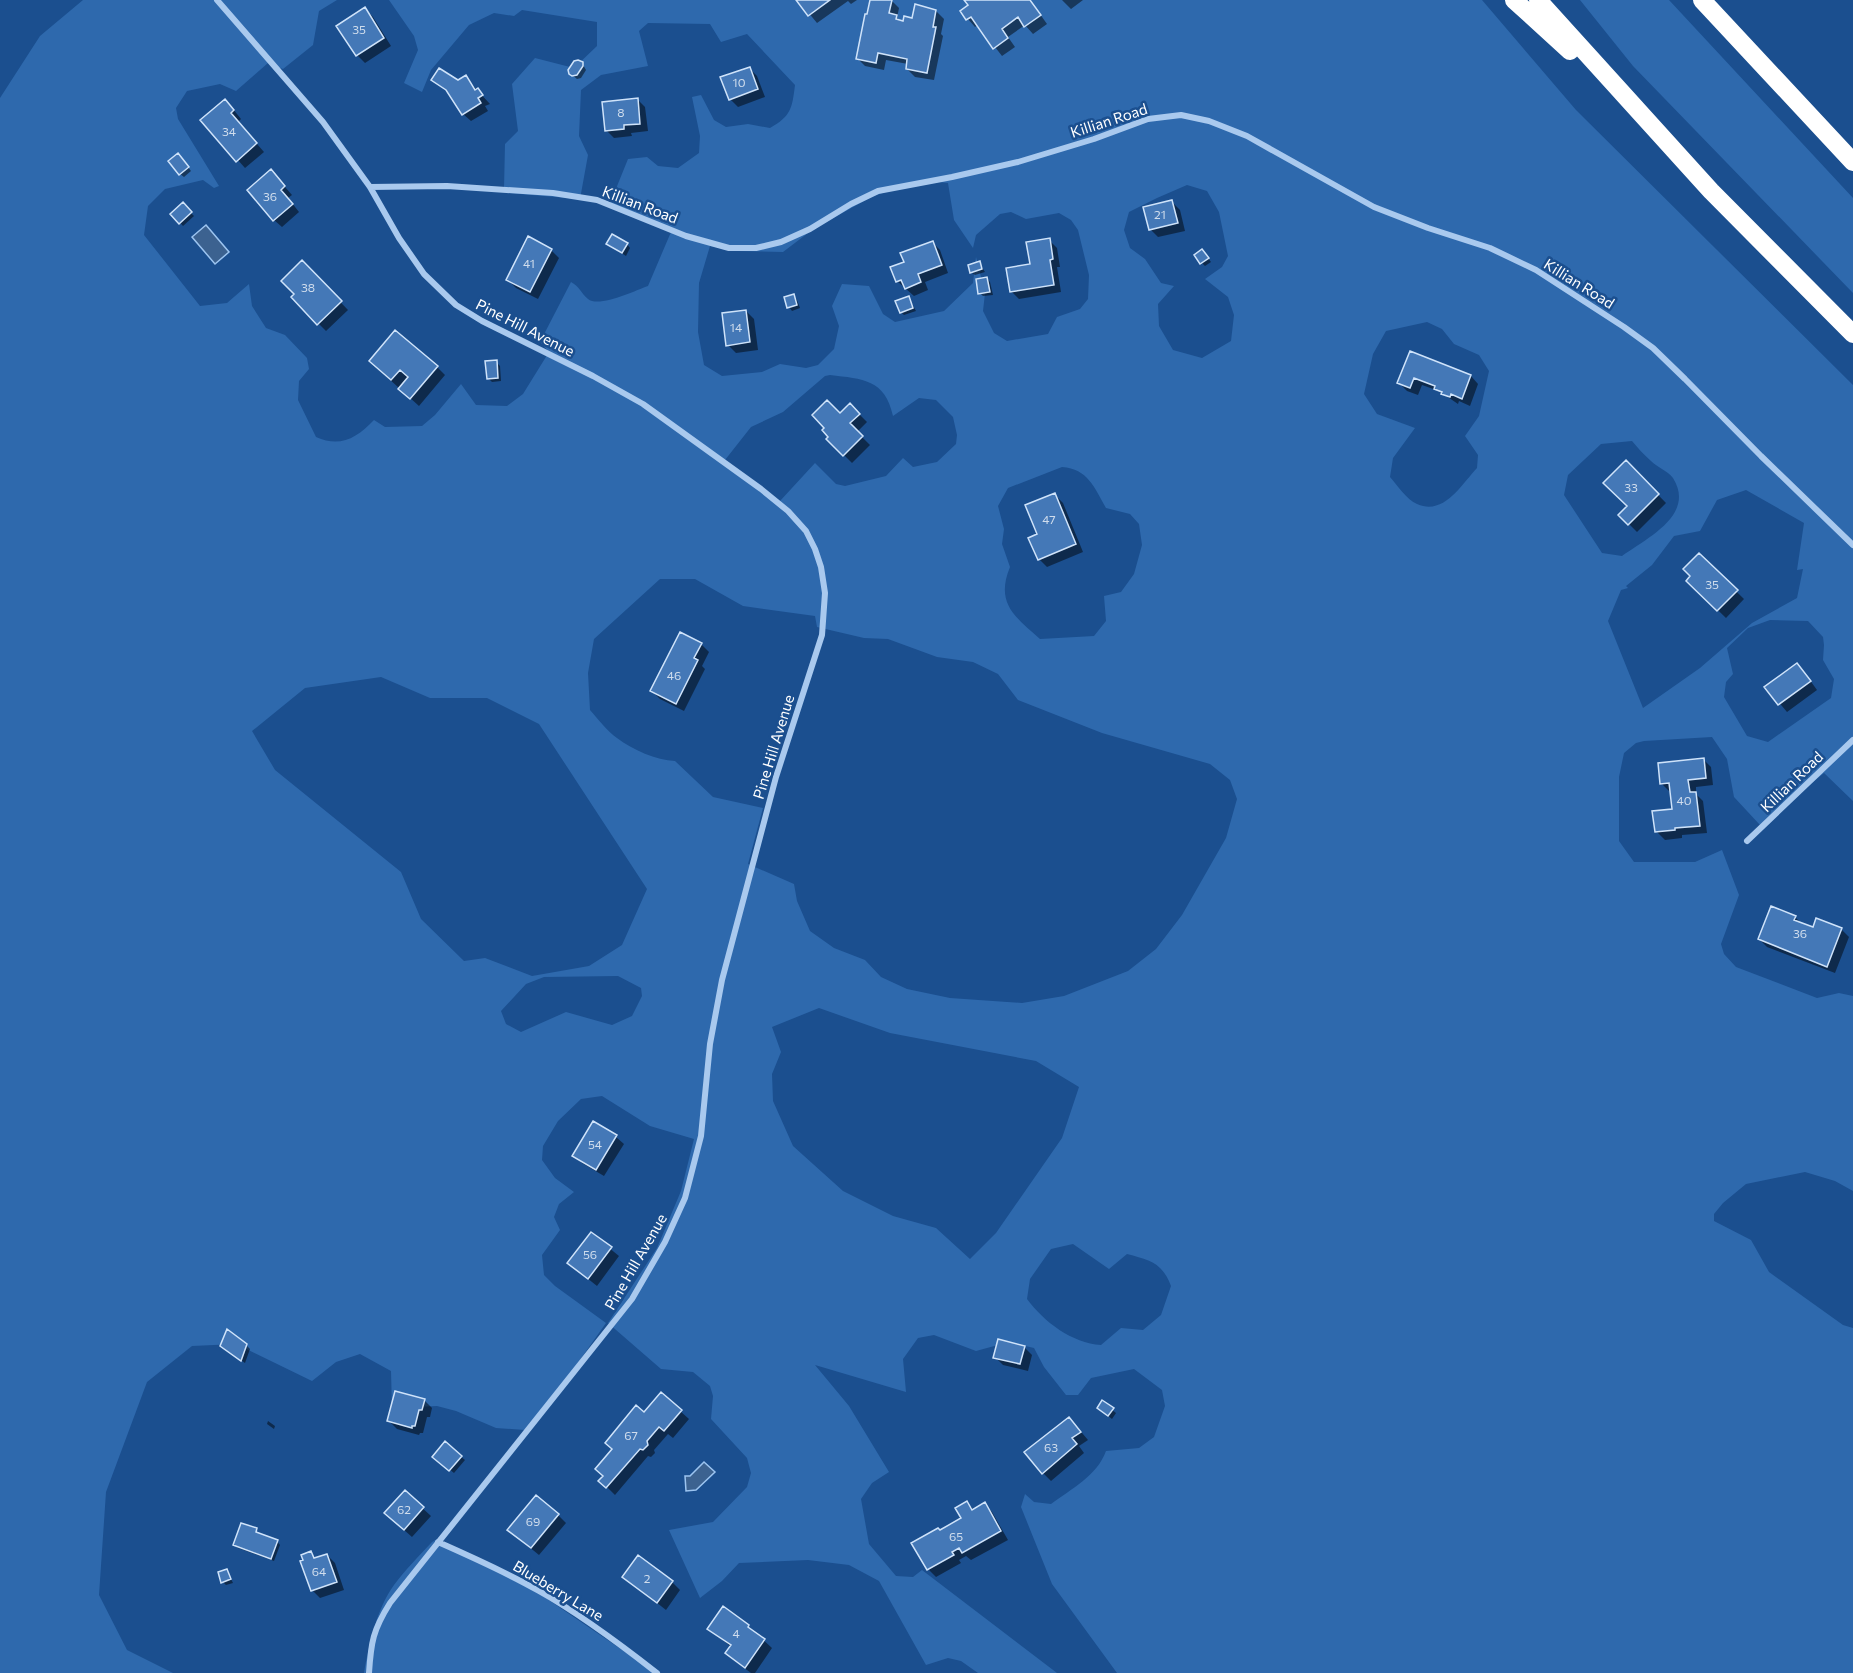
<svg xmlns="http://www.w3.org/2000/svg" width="1853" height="1673" viewBox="0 0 1853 1673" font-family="Commissioner,sans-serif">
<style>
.green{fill:#2e69ad;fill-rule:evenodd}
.water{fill:#3c6290;stroke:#9cc4f0;stroke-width:1.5}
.shadow{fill:#0007}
.building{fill:#4478b7;stroke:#cfe3fa;stroke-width:1.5}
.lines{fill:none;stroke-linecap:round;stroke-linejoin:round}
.street{stroke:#a9c9ee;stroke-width:6}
.highway{stroke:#fff;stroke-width:18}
.labels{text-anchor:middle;stroke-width:5;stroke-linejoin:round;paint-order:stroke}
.number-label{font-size:12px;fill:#d0dded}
.street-label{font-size:15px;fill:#fff;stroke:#1b4f8f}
</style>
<rect width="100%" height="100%" fill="#1b4f8f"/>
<path class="green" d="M83 0H337L319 11 313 45 283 69 268 63 236 91 220 84 187 91 176 108 178 119 219 186 214 188 203 180 165 189 148 206 144 235 200 306 227 303 249 284 252 306 266 328 285 335 307 358 309 369 299 381 298 400 316 437C340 448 357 438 374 420L385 427 422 426 435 415 461 384 476 405 507 406 523 394 549 352 540 342 571 282C579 286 581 293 588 299 599 308 634 291 648 286L671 232 609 206 628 159 647 157 658 166 678 168 699 153 700 136 692 97 701 95 714 120 726 127 748 124 770 128C791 116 792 109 795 85L747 34 721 42 710 24 648 23 639 31 648 66 601 75 581 90 579 136 588 155 580 199 508 193 504 189 505 144 518 131 512 84 535 58 574 68 597 46V22L522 10 514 16 494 13 469 25 431 70 422 92 404 83 418 50 414 36 389 0H1482L1576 110 1853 385V801L1824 773 1760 825 1734 797 1727 759 1712 737 1644 741 1636 743 1624 753 1619 777V841L1634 862H1695L1722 850 1739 895 1721 944 1724 954 1736 967 1817 998 1839 993 1853 996V1191L1835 1181 1805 1172 1746 1184 1723 1203 1714 1214V1221L1751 1240 1769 1272 1843 1325 1853 1328V1673H1117L1052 1584 1021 1507 1025 1494 1034 1502 1051 1504C1071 1489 1097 1476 1106 1451L1139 1448 1154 1437 1165 1406 1162 1390 1134 1369 1091 1378 1078 1395H1066L1044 1367 1034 1348 1009 1342 976 1351 934 1335 918 1338 903 1359 906 1392 815 1365 849 1406 889 1472 872 1483 861 1499 869 1544 896 1576 913 1577 922 1570 1057 1673H978L961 1661 948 1658 926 1665 879 1581 849 1565 808 1560 739 1563 722 1581 700 1598 669 1530 713 1522 747 1487 751 1473 747 1458 711 1419 713 1396 710 1386 693 1372 661 1369 608 1323 657 1248 681 1191 694 1139 650 1126 602 1096 581 1099 558 1121 543 1146 542 1160 555 1178 574 1192 559 1204 554 1217 560 1230 542 1255 544 1275 555 1286 606 1323 575 1367 525 1430 496 1428 456 1411 437 1406 392 1408 391 1371 360 1354 336 1362 312 1381 236 1344 192 1346 147 1382 106 1492 99 1595 127 1650 173 1673H0V98L40 36ZM939 182 948 183 954 220 973 248 976 235 1000 214 1011 212 1026 219 1059 213 1071 220 1078 230 1089 275 1088 299 1080 309 1057 317 1048 334 1007 341 994 333 983 311 985 293 976 257 973 283 944 311 895 322 883 314 869 286 842 284 832 306 839 326 834 349 818 365 806 368 780 364 762 372 722 376 704 365 698 332 699 283 710 246 737 251 783 252 812 230 871 197 885 192ZM1187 185 1207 191 1219 212 1228 256 1222 267 1205 279 1228 297 1234 315 1231 341 1202 358 1173 350 1159 326 1158 304 1174 286 1161 283 1145 259 1130 248 1124 230 1129 212 1157 198ZM1427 322 1442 329 1454 344 1479 355 1489 371 1479 416 1465 436 1478 455 1477 468C1461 485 1444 516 1417 504 1407 500 1397 485 1390 477L1393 458 1415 428 1377 414 1364 394 1373 354 1386 331ZM830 375C863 379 885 379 893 416L919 398 936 400 953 417 957 435 956 444 937 462 913 467 903 458 886 476 845 486 836 484 815 463 780 501 725 460 751 427 783 412 825 376ZM1632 441C1638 448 1644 455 1651 461 1657 467 1668 471 1673 478 1696 515 1647 538 1622 556L1602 553 1564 495 1568 475 1601 444ZM1062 467C1088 469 1094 487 1106 508L1130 514 1139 524 1142 545 1134 574 1121 592 1104 596 1106 621 1094 636 1040 639C1015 617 995 603 1010 567L1002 544 1004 529 998 506 1008 488ZM1746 490 1804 523 1797 570 1803 569 1797 598 1752 623 1700 668 1643 708 1608 621 1621 590 1628 588 1626 586 1652 565 1674 536 1700 531 1717 500ZM660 579H695L743 606 815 616 817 627 864 638 888 639 937 657 973 662 998 674 1018 700 1102 733 1210 764 1230 780 1237 799 1226 838 1182 915 1156 949 1128 971 1064 996 1022 1003 950 998 907 989 881 977 865 960 834 948 810 931 797 901 794 884 748 864 763 808 713 797 675 761C656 760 633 750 617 738 607 731 598 719 590 710L588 673 594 639ZM1770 620 1808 621 1823 637 1824 645 1823 660 1834 679 1831 698 1768 742 1747 736 1724 697 1726 682 1733 674 1727 648 1748 628ZM381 677 430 698H487L539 724 647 889 622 945 589 966 532 976 485 958 464 961 421 919 401 872 275 770 252 731 305 688ZM618 976 641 988 642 996 632 1016 612 1025 566 1012 521 1032 506 1024 501 1011 526 984 544 977ZM819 1008 890 1033 1036 1061 1079 1087 1062 1138 996 1233 970 1259 936 1228 893 1216 843 1191 793 1146 773 1101 772 1074 781 1052 772 1027ZM1073 1244 1109 1269 1127 1254C1149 1260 1162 1262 1171 1286L1161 1315 1143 1330 1121 1328 1101 1345C1072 1343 1044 1322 1027 1299L1030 1279 1051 1249Z
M1580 0H1669L1853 198V293L1633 66Z
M437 1539 537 1592 656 1673H364C369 1645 377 1608 394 1585 405 1570 419 1556 432 1542Z"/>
<path class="water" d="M206 225 229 252 215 264 192 237Z
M704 1462 715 1472 696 1490 686 1491 685 1476H690Z"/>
<path class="shadow" d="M798 0H857L851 4 848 1 817 23Z
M871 0H891L899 8 897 18 902 22 936 11 944 19 941 34 943 36 934 80 915 77 907 69 908 64 886 60 884 70 865 66 857 58Z
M966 0H1030L1047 24 1033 34 1025 25 1008 37 1015 47 1002 56 978 25 975 27 968 19 970 6Z
M1062 0H1083L1071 9Z
M365 9 373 17 391 46 365 63 357 55Z
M582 63 586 70 581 78 577 79 570 73Z
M749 68 757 76 765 97 738 107 730 99Z
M465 77 490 104 485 106 488 111 471 121 463 114 451 94 433 80 458 82Z
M637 99 645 107 648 131 631 133 632 136 614 138 606 130Z
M233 109 241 119 238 122 264 152 245 168 203 121Z
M181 158 191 171 184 177 180 174Z
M278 179 292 195 288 198 299 212 282 227 274 220Z
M1172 202 1180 210 1185 231 1158 237 1150 229Z
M183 205 194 216 183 226 172 214Z
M1049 240 1057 248 1060 267H1057L1061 292 1019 299 1011 291Z
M932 242 940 250 948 273 925 282 928 290 914 296 897 281 906 263Z
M608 244H627L630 248 626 256Z
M551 250 559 258 538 299 516 288 508 280Z
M1205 254 1211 262 1205 266 1202 263Z
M302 262 348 310 326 331 293 298 296 294Z
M979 263 985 272 975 275 971 272Z
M987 278 990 282 993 295 983 296 980 293Z
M794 296 797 300 800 308 792 311 789 307Z
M908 297 916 311 904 315 901 312Z
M746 311 754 319 758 350 736 353 728 345Z
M1411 353 1471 376 1478 384 1470 406 1459 401 1458 404 1439 391 1422 385 1418 395 1407 391 1399 383Z
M496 362 500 366 501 381 492 382 488 378Z
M437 367 445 375 419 406 378 369Z
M850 405 867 422 857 432 870 445 852 463 828 439 840 415Z
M1626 462 1666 503 1637 532 1620 515 1629 506Z
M1055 495 1063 503 1083 552 1047 567 1039 559V535Z
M1699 555 1744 599 1726 618 1688 581Z
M701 644 709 652 702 666 705 669 684 711 660 699 652 691Z
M1804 672 1817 690 1787 712 1766 687Z
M1703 759 1711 767 1713 785 1696 787V794L1703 801 1707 833 1682 835V838L1665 840 1657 832 1673 810 1671 791H1669L1661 783Z
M1795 917 1803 925 1814 929H1841L1849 937 1835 973 1767 947 1759 939Z
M616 1137 624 1144 604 1176 582 1163 574 1155Z
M592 1234 619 1256 597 1286 577 1270Z
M246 1345 250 1349 245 1363 226 1349Z
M1024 1347 1032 1355 1028 1371 1003 1365 995 1357Z
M661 1394 689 1419 673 1438 668 1434 654 1450 655 1453 651 1457 648 1456 615 1495 601 1481 644 1414Z
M424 1400 432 1408 430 1417H427L423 1433H420L419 1435 397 1429 389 1421Z
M1102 1402 1116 1413 1112 1419 1102 1411Z
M268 1421 275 1426 274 1429 267 1424Z
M1077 1427 1088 1440 1079 1446 1084 1453 1051 1481 1043 1473Z
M445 1444 465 1460 454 1473 438 1460Z
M405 1492 431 1516 412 1537 394 1521Z
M967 1503 974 1510 984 1504 992 1512 1008 1540 971 1560 966 1556 959 1560 961 1563 936 1577 928 1569 913 1544 963 1519Z
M558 1515 566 1523 539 1555 517 1537Z
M256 1530 259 1535 277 1541 280 1545 274 1561 238 1548 235 1545Z
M311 1553 316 1559 327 1555 335 1563 344 1590 320 1598 312 1590Z
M227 1571 233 1583 226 1585 223 1582Z
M624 1577 672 1582 680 1590 666 1610Z
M748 1626 772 1648 755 1673H751L735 1661 727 1653 731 1647 709 1628Z"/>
<path class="building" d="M796 0H830L808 16Z
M870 0H892L889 13 897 15 896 19 903 21 904 16 912 18 915 4 936 10 933 27H936L927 73 906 69 907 59 878 53 876 63 856 59 865 14H867Z
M964 0H1030L1041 15 1024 27 1018 17 1002 29 1008 38 993 49 971 17 966 20 960 11 968 5Z
M365 7 384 38 356 56 336 26Z
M578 60 583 62V66L577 75 572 76 569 74 568 70 574 61Z
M750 67 758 89 729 100 720 77Z
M439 68 458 80 466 75 475 90 478 88 483 95 478 98 481 103 462 115 446 90 431 80Z
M638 98 640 124 624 125V129L605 131 602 102Z
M225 99 234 110 231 113 257 143 236 162 200 120Z
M178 153 189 167 179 175 168 161Z
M271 169 285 186 281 190 293 204 273 221 247 190Z
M1172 200 1178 223 1149 230 1143 207Z
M183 202 192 212 179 224 170 214Z
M612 234 628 243 622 253 606 244Z
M528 236 552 249 530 292 506 280Z
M1050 238 1053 259 1050 260 1054 285 1010 292 1006 268 1030 264 1026 242Z
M933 241 942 265 918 274 921 282 905 289 901 280 896 282 890 267 904 262 900 253Z
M1202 249 1209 258 1200 264 1194 255Z
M302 260 342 301 317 325 291 297 294 294 281 281Z
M980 261 982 269 970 273 968 265Z
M987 277 990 292 978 294 976 279Z
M794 294 797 305 787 308 784 297Z
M909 296 913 308 900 313 895 301Z
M746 310 750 342 726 346 722 313Z
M395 330 438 366 410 399 398 389 408 377 400 370 391 380 369 361Z
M1410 351 1471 375 1462 399 1451 394 1450 397 1441 394 1442 392 1434 389 1435 386 1414 378 1410 388 1397 383Z
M497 360 498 378 487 379 485 361Z
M827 400 840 413 850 403 860 414 850 423 863 436 843 456 826 439 828 437 822 430 824 428 812 415Z
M1626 460 1659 494 1628 525 1618 515 1627 506 1603 483Z
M1055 493 1076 544 1038 560 1028 538 1037 534 1025 505Z
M1699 553 1738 590 1717 611 1686 581 1690 576 1683 569Z
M680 632 702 643 694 658 698 660 676 704 650 691Z
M1797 663 1811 681 1778 705 1764 687Z
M1704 758 1706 778 1688 780 1690 792H1696L1700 826 1675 828V830L1655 832 1652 811 1672 809 1669 783 1660 784 1658 763Z
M1771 906 1796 916 1794 920 1813 927 1816 918 1842 928 1827 967 1758 939Z
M593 1121 617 1135 596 1170 572 1156Z
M591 1232 612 1247 588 1279 567 1263Z
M227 1329 247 1344 241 1361 220 1346Z
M998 1339 1025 1346 1020 1364 993 1358Z
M395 1391 425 1399 422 1410H419L415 1426H412V1428L387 1421Z
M661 1392 682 1410 664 1431 659 1427 647 1441 648 1445 643 1450 640 1449 606 1488 598 1481 603 1476 595 1469 612 1449 605 1443 636 1405 644 1412Z
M1102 1400 1114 1408 1108 1416 1097 1408Z
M1069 1417 1081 1432 1072 1438 1077 1444 1042 1474 1024 1452Z
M445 1441 462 1456 449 1471 432 1457Z
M405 1490 424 1507 404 1530 384 1513Z
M536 1495 559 1514 531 1548 507 1530Z
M967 1501 972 1510 985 1502 1001 1531 962 1553 959 1548 952 1552 954 1555 927 1570 911 1543 938 1528 940 1530 961 1518 955 1508Z
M241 1523 257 1528 256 1532 278 1540 271 1559 233 1545Z
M311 1551 314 1558 327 1554 337 1582 311 1591 300 1561 303 1560 301 1555Z
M638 1555 673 1581 657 1603 622 1577Z
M227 1569 231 1579 221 1583 218 1572Z
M723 1606 749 1625 748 1627 765 1639 745 1668 725 1653 731 1645 707 1629Z"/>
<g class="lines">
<path class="street" d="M217 0 323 122 370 187 399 238 424 274 456 305 482 321 593 376 643 404 761 489 788 511 806 531 815 549 821 567 825 593 822 635 776 777 722 980 710 1044 701 1136 685 1198 665 1242 632 1299 390 1603C373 1630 371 1642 369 1673
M370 187 447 186 553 193 597 200 686 236 729 248H756L781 242 810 229 851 204 878 191 952 177 1018 162 1094 139 1148 119 1181 115 1209 121 1247 136 1374 207 1428 228 1490 248 1536 270 1624 327 1653 348 1685 379 1761 456 1853 545
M1747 841 1853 740
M438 1542C472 1557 506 1572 539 1591 580 1614 620 1644 657 1673"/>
<path class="highway" d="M1514 0 1570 51
M1538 0 1711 191 1853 334
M1702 0 1853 162"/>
</g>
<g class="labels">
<g class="number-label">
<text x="359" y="34">35</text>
<text x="739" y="87">10</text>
<text x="621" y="117">8</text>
<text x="229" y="136">34</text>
<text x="270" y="201">36</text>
<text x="1160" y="219">21</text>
<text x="529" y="268">41</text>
<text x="308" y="292">38</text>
<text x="736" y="332">14</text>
<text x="1631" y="492">33</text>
<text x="1049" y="524">47</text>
<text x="1712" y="589">35</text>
<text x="674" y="680">46</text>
<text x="1684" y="805">40</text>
<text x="1800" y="938">36</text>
<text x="595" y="1149">54</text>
<text x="590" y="1259">56</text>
<text x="631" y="1440">67</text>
<text x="1051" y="1452">63</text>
<text x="404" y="1514">62</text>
<text x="533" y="1526">69</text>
<text x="956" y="1541">65</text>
<text x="319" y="1576">64</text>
<text x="647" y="1583">2</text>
<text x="736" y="1638">4</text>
</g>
<g class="street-label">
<text transform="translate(1109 121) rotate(-18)" y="5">Killian Road</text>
<text transform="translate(640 205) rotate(21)" y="5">Killian Road</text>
<text transform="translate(1579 284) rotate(32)" y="5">Killian Road</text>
<text transform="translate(525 328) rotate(27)" y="5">Pine Hill Avenue</text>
<text transform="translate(774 747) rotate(-73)" y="5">Pine Hill Avenue</text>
<text transform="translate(1792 782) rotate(-44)" y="5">Killian Road</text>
<text transform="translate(636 1262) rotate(-60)" y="5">Pine Hill Avenue</text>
<text transform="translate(558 1591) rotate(31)" y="5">Blueberry Lane</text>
</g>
</g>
</svg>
